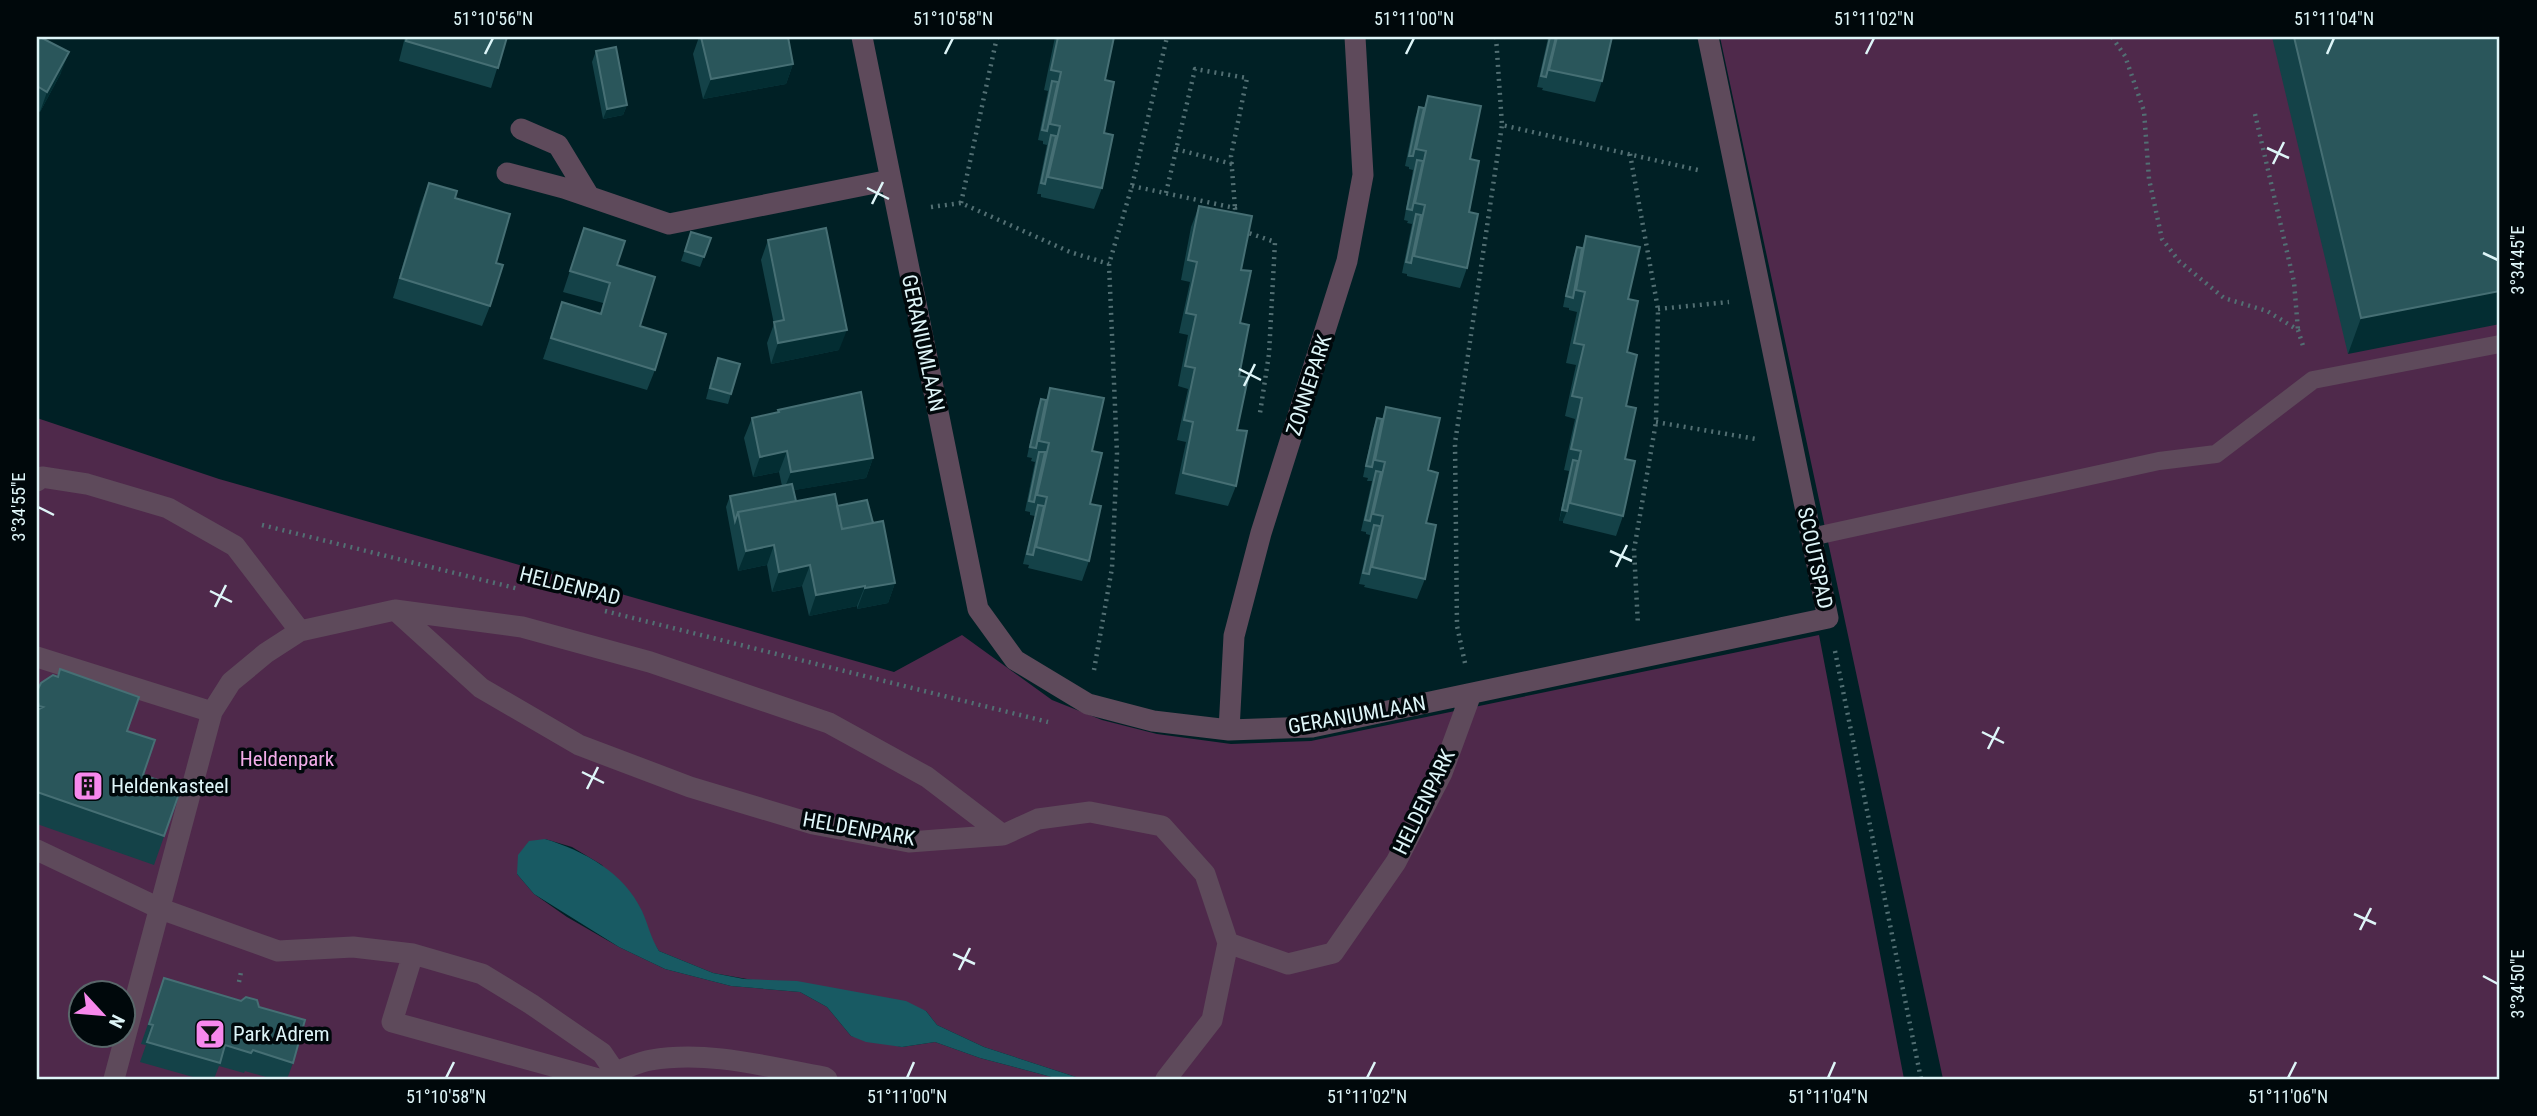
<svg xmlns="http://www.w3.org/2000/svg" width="2537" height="1116" viewBox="0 0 2537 1116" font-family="'Roboto Condensed',sans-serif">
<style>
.green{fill:#4f294b;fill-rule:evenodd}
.water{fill:#185a63}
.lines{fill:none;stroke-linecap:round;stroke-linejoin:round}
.path{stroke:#526f73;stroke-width:4.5;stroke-dasharray:2 5;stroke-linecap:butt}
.lane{stroke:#5e4a5b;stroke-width:18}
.street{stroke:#5e4a5b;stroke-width:21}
.wall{fill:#144248}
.shaded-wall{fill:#032d32}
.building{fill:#2a565b;stroke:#466f74;stroke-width:2}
.ticks{fill:none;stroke:#def5f8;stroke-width:2.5}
.labels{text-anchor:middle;stroke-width:7;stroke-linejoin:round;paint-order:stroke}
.street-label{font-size:21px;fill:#def5f8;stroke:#00080b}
.park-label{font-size:21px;fill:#f1ace8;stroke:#00080b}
.poi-label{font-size:21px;fill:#def5f8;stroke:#00080b;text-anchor:start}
.neatline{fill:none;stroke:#def5f8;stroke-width:2.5}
.ticks-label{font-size:18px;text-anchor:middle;fill:#def5f8}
</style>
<rect width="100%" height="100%" fill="#002025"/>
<path class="green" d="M1720 37H2500V1079H1943Z
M37 418 219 479 894 672 962 635 1052 700 1102 720 1157 734 1231 744 1311 741 1819 635 1904 1079H1082L984 1047 937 1025 926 1011 713 973 659 951 602 865 572 847 545 839 517 874 534 894 567 917 619 947 665 969 731 986 800 992 827 1007 851 1036 902 1047 935 1042 980 1058 1059 1079H37ZM80 993H122V1036H80Z"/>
<path class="water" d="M545 839C584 851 624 872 642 911 648 924 651 939 659 951L713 973 744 979 797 981 906 1001 926 1011 937 1025 984 1047 1082 1079H1059L980 1058 935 1042 902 1047 866 1042 851 1036 827 1007 800 992 731 986 665 969 619 947 534 894 517 874 518 855 529 841Z"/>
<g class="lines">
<path class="path" d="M1496 37 1502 125 1702 171
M2112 37 2125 56 2144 111 2149 179 2162 239 2179 261 2224 298 2267 311 2298 330 2304 349
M2255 114 2294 282 2298 330
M1176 149 1232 164
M1630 154 1658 309 1656 422 1634 550 1638 625
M1132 186 1235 208V217
M1166 193 1195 69 1247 78 1231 156 1235 208
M961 203 997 37
M931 207 961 203 1070 252 1109 264
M1243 231 1275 242 1269 354 1260 413
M1658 309 1729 302
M1656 422 1756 439
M262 525 519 589
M605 611 1048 722
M1835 651 1921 1079
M1465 663 1457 626 1455 443 1502 125
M1094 670 1112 568 1117 454 1109 264 1132 186 1167 37
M239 982 241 972"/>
<path class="lane" d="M1811 537 2159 461 2216 454 2313 380 2500 344"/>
<path class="street" d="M862 37 978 609 1015 660 1088 704 1153 721 1229 730 1312 727 1828 618 1708 37
M521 129 558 145 589 196
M507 173 564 188 669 224 890 180
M37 481 42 477 87 484 168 508 235 546 300 631
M395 610 481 688 579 745 690 787 813 824 909 842 1003 835
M37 657 212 712
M1229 730 1234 636 1261 533 1347 261 1363 175 1355 37
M37 850 161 909 278 951 353 947 413 954 482 974 531 1004 602 1053 615 1072C627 1068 639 1062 651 1060 708 1050 768 1067 824 1077L827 1079
M1228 943 1288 964 1333 953 1396 862 1442 773 1471 694
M413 954 392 1022 599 1079
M114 1079 212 712 231 682 266 653 300 631 395 610 522 627 650 662 829 723 927 777 1003 835 1038 819 1090 812 1162 826 1205 874 1228 943 1212 1020 1166 1079"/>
</g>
<path class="wall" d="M37 37 61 73 40 112 37 110Z
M405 37H507L491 88 399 61Z
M699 37H788L793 64 786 84 703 99 693 54Z
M1055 37H1114L1105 80 1102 188 1094 209 1041 197V194H1037L1047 145 1043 144V141L1038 140 1048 91 1044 90Z
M1544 37H1612L1602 81 1595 102 1542 90 1543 88 1537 87 1548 38Z
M2272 37H2500L2348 354Z
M596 51 627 105 623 115 603 119 592 62Z
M1428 96 1470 159 1467 268 1460 288 1407 276V274L1402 273 1412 224 1407 223 1408 221 1404 220 1413 170 1409 169V167L1405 166 1415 118 1419 107 1424 108Z
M429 183 455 198 490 306 482 326 393 298 421 203Z
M1199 206 1241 270 1236 486 1228 506 1175 494 1186 442 1177 440 1188 389 1178 386 1188 335 1179 333 1190 282 1181 280 1191 227Z
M584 228 617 265 655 370 647 390 543 359 562 302 600 314 603 303 563 292Z
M691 232 711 238 700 267 681 261Z
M1586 236 1628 299 1623 516 1616 536 1563 523V521H1559L1569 471 1564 470 1575 419 1565 416 1576 365 1566 363 1577 312 1569 310V308L1563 307 1573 258 1577 247 1582 248Z
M768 240 839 350 771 364 767 343 774 324 761 260Z
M718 358 731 394 728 404 706 399 714 368Z
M1050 388 1092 451 1089 561 1082 581 1028 568 1029 565 1023 564 1035 516 1030 515V512L1025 511 1035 462 1031 461 1032 458 1027 457 1037 409 1041 399 1046 400Z
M1386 407 1428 470 1425 579 1417 599 1364 587 1365 585 1359 584 1370 535 1366 534V532L1361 531 1372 481H1367L1368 478 1363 477 1373 429 1377 418 1382 419Z
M778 410 873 458 866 478 794 490 796 501 837 506 873 523 895 583 888 603 857 609V606L809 616 802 586 772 592 767 565 738 571 726 507 730 496 782 486 779 472 753 477 744 438 752 418 777 412Z
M60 669 127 731 143 775 181 788 154 865 37 824V691L57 677Z
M164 978 259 1007 293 1063 287 1079H273L245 1071 244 1073 219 1066 214 1079H200L140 1062 146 1045 141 1044Z"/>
<path class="shaded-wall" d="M69 52 61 73 40 112 47 92Z
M793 64 786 84 703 99 711 79Z
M627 105 623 115 603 119 607 109Z
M2500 291V324L2348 354 2361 318Z
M847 330 839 350 771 364 778 343Z
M787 451 779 472 753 477 760 457Z
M873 458 866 478 783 492 791 472Z
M1562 510 1567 511 1563 521H1559Z
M774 545 767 565 738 571 746 551Z
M810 565 802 586 772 592 779 572Z
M895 583 888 603 857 609 865 588Z
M865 586 857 606 809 616 816 595Z"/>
<path class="building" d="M37 37H40L69 52 47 92 37 86Z
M407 37H507L498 68 406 41Z
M701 37H788L793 64 711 79Z
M1058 37H1114L1105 80 1114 82 1104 133 1113 135 1102 188 1048 177 1060 126 1050 124 1061 72 1051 70Z
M1550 37H1556L1546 77 1541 76Z
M1557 37H1612L1602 81 1549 70Z
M2294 37H2500V291L2361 318Z
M616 47 627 105 607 109 596 51Z
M1052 81 1058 82 1047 131 1042 130Z
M1428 96 1481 106 1470 159 1479 161 1469 212 1478 214 1467 268 1414 256 1425 205 1415 203 1426 151 1416 149Z
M1419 107 1424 108 1413 156H1409Z
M1051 135 1056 136 1045 184 1041 183Z
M1417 160 1423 161 1412 210 1407 209Z
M429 183 457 191 455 198 510 214 496 263 503 265 490 306 400 278Z
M1199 206 1252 216 1241 270 1251 271 1240 323 1249 325 1239 376 1248 378 1237 430 1247 431 1236 486 1183 473 1193 422 1184 420 1195 368 1185 366 1196 315 1186 313 1197 262 1188 260Z
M1416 214 1421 215 1411 263 1406 262Z
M584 228 625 241 617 265 655 277 640 326 666 334 655 370 551 338 562 302 601 314 610 283 570 271Z
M826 228 847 330 778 343 774 322 784 320 768 240Z
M691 232 711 238 704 257 685 251Z
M1586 236 1640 247 1628 299 1638 301 1627 352 1637 355 1626 406 1636 408 1625 459 1635 461 1623 516 1570 503 1581 451 1571 449 1582 398 1572 396 1584 345 1574 343 1585 292 1576 290Z
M1577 247 1582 248 1573 298 1566 296Z
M718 358 740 364 731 394 710 388Z
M1050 388 1104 398 1092 451 1102 453 1090 504 1101 506 1089 561 1036 547 1047 497 1037 495 1049 443 1039 441Z
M861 392 873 458 791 472 787 451 760 457 752 418 779 412 778 410Z
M1041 399 1046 400 1036 448 1030 447Z
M1386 407 1440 418 1428 470 1438 473 1426 523 1436 525 1425 579 1372 567 1383 516 1373 514 1385 462 1375 460Z
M1377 418 1382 419 1372 467 1366 466Z
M1039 452H1045L1034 502 1029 501Z
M1573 460 1578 461 1567 511 1562 510Z
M1376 471 1381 472 1370 521 1365 520Z
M792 484 796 501 738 512 735 521 730 496Z
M835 494 842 529 883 521 895 583 865 588V586L816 595 810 565 779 572 774 545 746 551 738 512Z
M867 500 873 523 842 529 837 506Z
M1038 505 1044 506 1033 555 1027 554Z
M1374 525 1380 526 1369 574 1363 573Z
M60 669 139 697 127 731 155 740 143 775 181 788 164 836 37 792V710L43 707 39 706 37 698V691L41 683 53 675 58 677Z
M164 978 241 1001 246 997 257 1000 259 1007 305 1020 293 1063 253 1050 251 1053 225 1045 220 1063 147 1042 153 1025 149 1024Z"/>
<path class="ticks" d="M485 54 493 38M945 54 953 38M1406 54 1414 38M1866 54 1874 38M2327 54 2334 38M2267 148 2289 158M2273 164 2284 142M867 188 889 199M872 204 883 182M2483 253 2498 260M1239 369 1261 380M1244 386 1255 364M38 507 54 515M1610 551 1632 561M1616 567 1627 545M210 591 232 602M215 607 226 585M1982 732 2004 743M1988 749 1999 727M582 772 604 783M587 789 598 767M2354 914 2376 924M2360 930 2371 908M953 954 975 964M959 970 970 948M2483 976 2498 984M446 1078 454 1062M907 1078 914 1062M1367 1078 1375 1062M1828 1078 1835 1062M2288 1078 2296 1062"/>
<defs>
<g id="building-square" transform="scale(1.575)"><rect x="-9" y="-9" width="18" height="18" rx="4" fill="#f788ec" stroke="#00080b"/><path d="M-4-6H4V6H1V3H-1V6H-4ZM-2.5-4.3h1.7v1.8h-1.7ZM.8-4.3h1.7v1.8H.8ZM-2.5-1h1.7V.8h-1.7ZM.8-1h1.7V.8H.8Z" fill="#111"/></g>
<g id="bar-square" transform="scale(1.575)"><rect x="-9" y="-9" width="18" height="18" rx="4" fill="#f788ec" stroke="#00080b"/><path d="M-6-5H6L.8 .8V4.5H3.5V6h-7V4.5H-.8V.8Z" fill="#111"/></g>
</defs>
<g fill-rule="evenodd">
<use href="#building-square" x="88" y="786"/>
<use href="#bar-square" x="210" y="1034"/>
</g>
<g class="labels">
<g class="street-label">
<text transform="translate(923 343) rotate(78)" y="7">GERANIUMLAAN</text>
<text transform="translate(1309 385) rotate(-72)" y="7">ZONNEPARK</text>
<text transform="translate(1815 558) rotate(78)" y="7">SCOUTSPAD</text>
<text transform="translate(570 586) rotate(14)" y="7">HELDENPAD</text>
<text transform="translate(1357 715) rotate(-10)" y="7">GERANIUMLAAN</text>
<text transform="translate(1424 802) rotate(-64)" y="7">HELDENPARK</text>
<text transform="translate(859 829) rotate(10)" y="7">HELDENPARK</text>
</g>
<g class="park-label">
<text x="287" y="766">Heldenpark</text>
</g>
<g class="poi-label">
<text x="111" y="793">Heldenkasteel</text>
<text x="233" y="1041">Park Adrem</text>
</g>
</g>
<rect width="2537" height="1116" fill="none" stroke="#00080b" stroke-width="77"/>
<g transform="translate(102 1014) rotate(116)"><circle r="33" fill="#00080b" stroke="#59676a" stroke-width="2"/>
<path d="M0-5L12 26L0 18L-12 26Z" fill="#f788ec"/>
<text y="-10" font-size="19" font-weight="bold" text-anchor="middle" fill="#def5f8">N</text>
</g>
<rect x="38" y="38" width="2460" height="1040" class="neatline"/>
<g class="ticks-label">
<text x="493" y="25">51°10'56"N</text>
<text x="953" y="25">51°10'58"N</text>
<text x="1414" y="25">51°11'00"N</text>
<text x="1874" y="25">51°11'02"N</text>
<text x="2334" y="25">51°11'04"N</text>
<text transform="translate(2518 260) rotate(-90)" y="6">3°34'45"E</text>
<text transform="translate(19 507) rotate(-90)" y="6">3°34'55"E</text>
<text transform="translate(2518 984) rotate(-90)" y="6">3°34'50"E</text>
<text x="446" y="1103">51°10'58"N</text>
<text x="907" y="1103">51°11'00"N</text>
<text x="1367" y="1103">51°11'02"N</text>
<text x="1828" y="1103">51°11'04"N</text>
<text x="2288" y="1103">51°11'06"N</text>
</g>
</svg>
